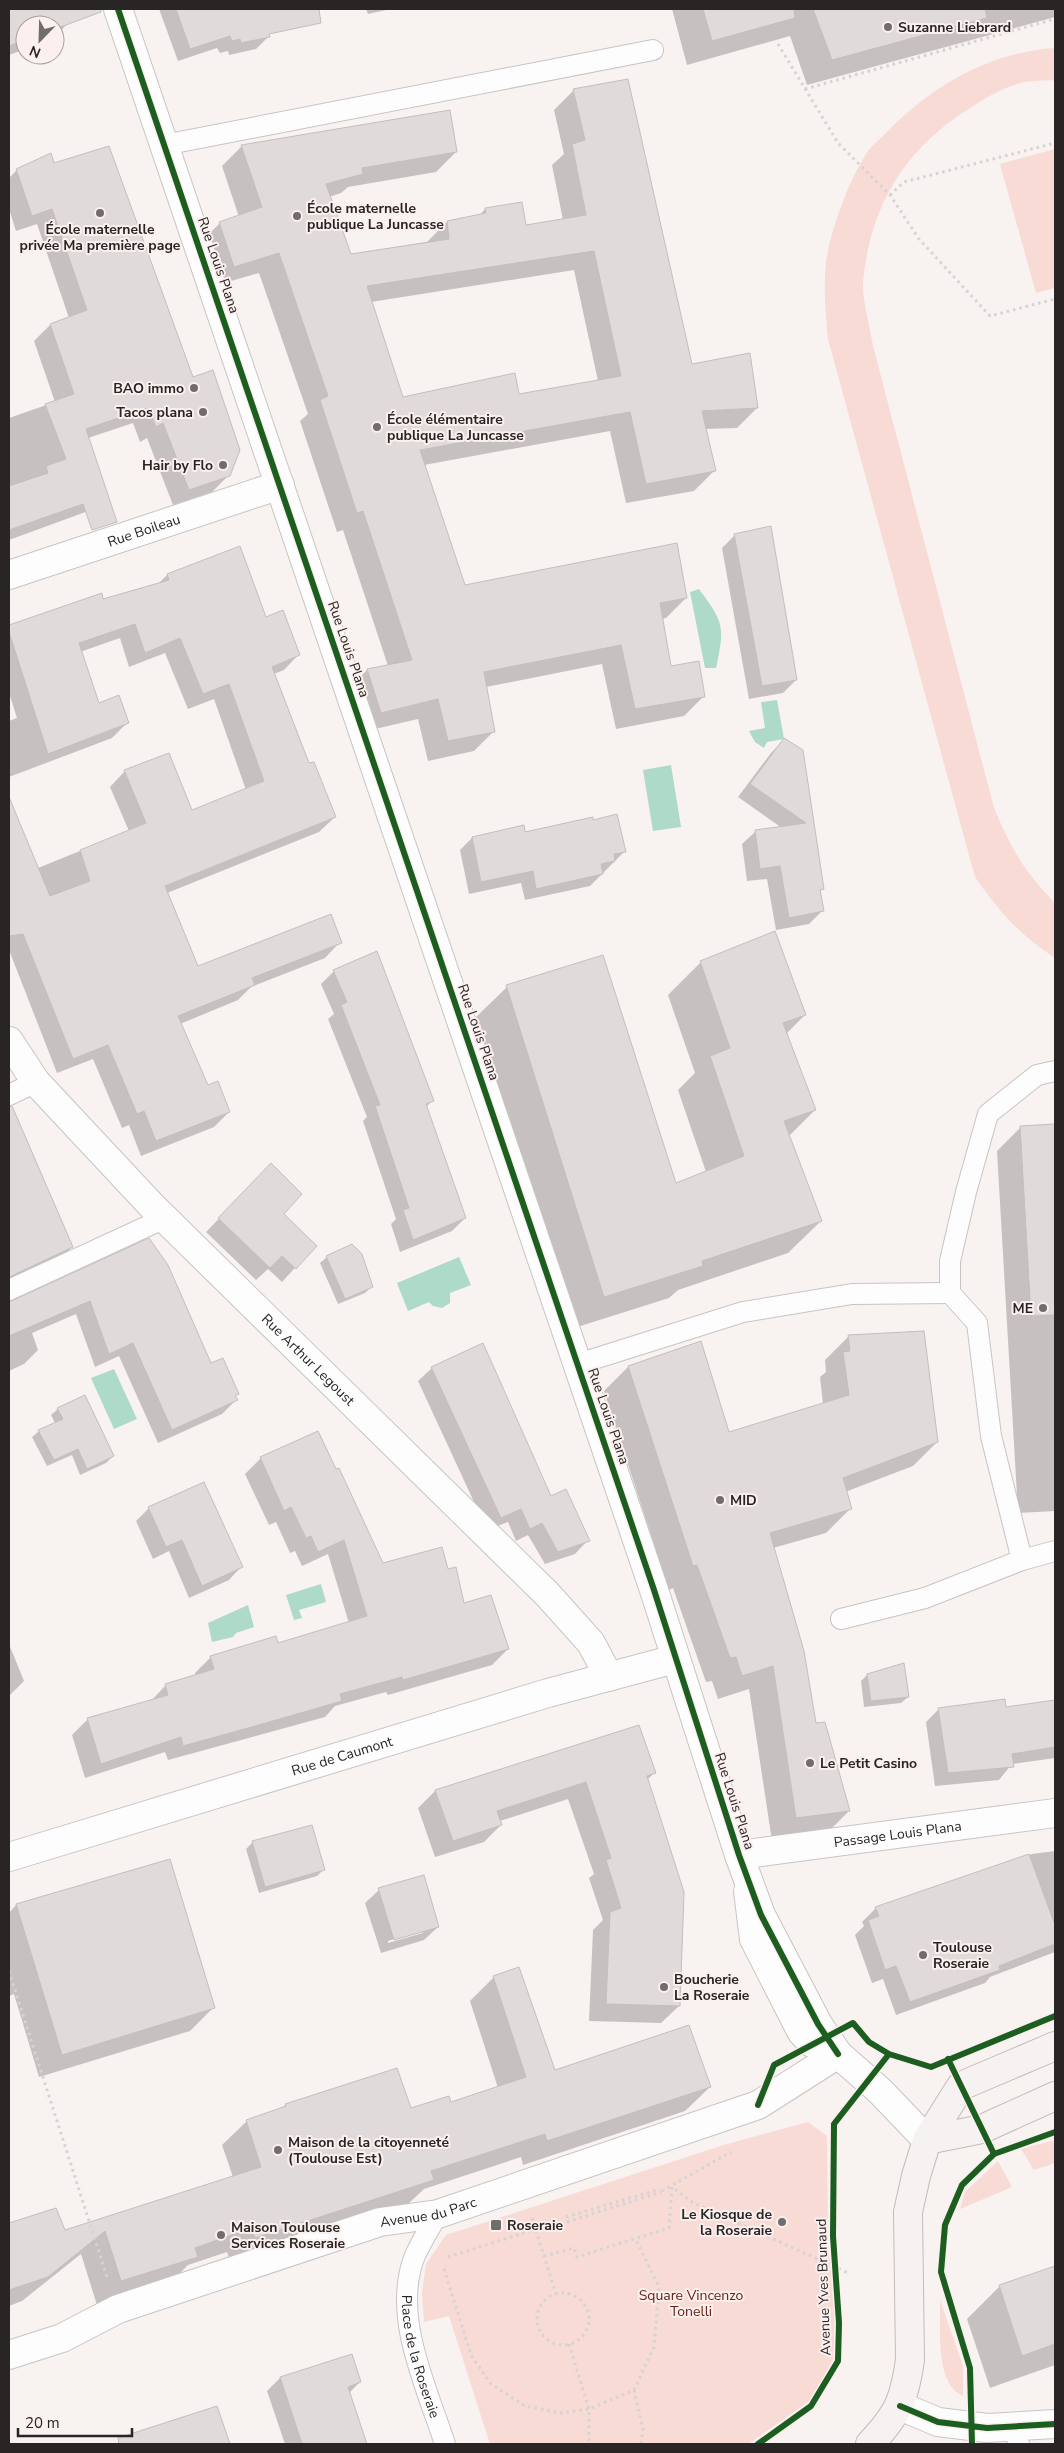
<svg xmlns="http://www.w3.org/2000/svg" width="1064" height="2453" viewBox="0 0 1064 2453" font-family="'Nunito Sans',sans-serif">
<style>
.green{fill:#f7dbd4}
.water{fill:#aedaca}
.shadow{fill:#0003;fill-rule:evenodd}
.building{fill:#e0dbda;stroke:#c3bfbe;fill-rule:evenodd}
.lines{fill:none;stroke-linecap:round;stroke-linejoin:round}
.service-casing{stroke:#c9c4c3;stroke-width:22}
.minor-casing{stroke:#c9c4c3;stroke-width:30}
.tertiary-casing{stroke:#c9c4c3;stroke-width:30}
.primary-casing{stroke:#c5bbb9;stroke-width:30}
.path{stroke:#d5d3d3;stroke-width:3;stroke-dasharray:2.5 4;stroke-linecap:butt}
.service{stroke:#fefdfd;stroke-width:20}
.minor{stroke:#fefdfd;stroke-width:28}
.tertiary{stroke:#fefdfd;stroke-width:28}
.primary{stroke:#f6f2f1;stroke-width:28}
.cycleway-casing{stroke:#fbf0ee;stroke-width:9}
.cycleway{stroke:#1b5e20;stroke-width:6}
.poi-dot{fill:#716d6c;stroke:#fbf0ee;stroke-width:2}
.labels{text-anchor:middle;stroke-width:4;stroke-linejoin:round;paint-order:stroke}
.poi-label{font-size:14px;font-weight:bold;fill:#292524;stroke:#fbf0ee;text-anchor:start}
.street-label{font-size:14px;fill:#292524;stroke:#fbf0ee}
.park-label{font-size:14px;fill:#672111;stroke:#fbf0ee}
</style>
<rect width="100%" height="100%" fill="#f8f2f1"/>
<path class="green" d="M1055 48V80C1044 81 1032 80 1021 83 1003 87 982 100 967 110 904 150 870 207 863 282 862 300 870 327 873 346L994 808C1012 850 1023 870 1055 903V958C1019 934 1000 913 975 877L828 339C825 308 822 276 829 245 837 215 849 181 866 154 871 146 880 139 887 132 932 86 990 52 1055 48Z
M1055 149V288L1036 293 1000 164Z
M808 2122 827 2136 828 2243 835 2318 833 2360 812 2399 748 2444H490L449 2316 424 2322 422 2293 426 2264 446 2235 727 2144Z
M1055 2140V2163L1034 2170 1021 2149Z
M998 2161 1012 2187 960 2209 965 2192Z
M940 2300 963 2366V2396C934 2384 941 2326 940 2300Z"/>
<path class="water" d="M699 589C724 623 725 626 716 668H705L690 592Z
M777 700 784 739 767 742 764 748 755 742 749 731 765 728 761 702Z
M671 765 681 827 653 831 643 770Z
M459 1257 471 1285 450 1293V1303L442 1308 433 1306 429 1302 408 1311 397 1283Z
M114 1369 137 1419 114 1429 91 1378Z
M321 1584 326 1602 299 1610 302 1618 294 1620 286 1595Z
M248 1605 254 1627 236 1633 233 1637 212 1642 208 1623Z"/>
<path class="shadow" d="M9 9H64L68 23 55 37V25H25V49L9 55Z
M159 9H260L269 36 256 49 229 55 228 51 220 53 217 48 178 61Z
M366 9H391L368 14Z
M672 9H1055V17L807 85 790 36 687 65Z
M574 90 691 365 757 408 737 428 705 429 714 471 694 491 626 503 610 431 424 465 464 587 686 598 666 618 661 619 670 667 704 696 684 716 616 729 602 664 486 687 494 731 474 751 428 761 418 719 362 732 347 690 367 670 388 666 343 530 337 532 300 421 308 414 259 273 214 286 199 244 219 224 239 217 222 166 242 146 456 152 436 172 348 187 341 193 329 197 350 255 427 242 447 222 479 216 485 209 525 227 563 220 552 165 564 154 554 110ZM574 270 598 381 518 396 402 398 371 302Z
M53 164 229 475 212 492 173 505 147 438 140 442 133 423 88 438 91 510 9 540V418L55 402 34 341 50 325 69 318 37 224 16 231 9 209V178L17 170Z
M735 535 796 680 783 693 749 699 722 548Z
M167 575 266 618 299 654 284 670 274 674 308 765 335 817 319 832 167 893 197 968 340 942 325 958 251 987 238 1000 180 1024 207 1087 229 1112 214 1127 141 1156 129 1125 122 1128 93 1059 57 1073 9 950V798L38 868 129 831 110 787 125 771 191 812 246 790 214 699 188 709 165 653 129 667 120 638 80 652 98 705 128 722 112 738 9 777V721L17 718 9 693V626L101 595 103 600 158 584Z
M784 740 802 751 823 888 819 892 822 911 809 924 776 930 767 879 747 881 742 844 756 831 782 828 738 797 771 753Z
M592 822 624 852 590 886 525 900 521 883 469 894 460 850 472 838 524 833Z
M701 962 805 1015 786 1034 815 1110 789 1136 821 1221 788 1253 678 1290 669 1298 571 1329 474 1019 507 987 676 1184 706 1172 678 1090 695 1073 668 995Z
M334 971 433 1100 426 1107 465 1218 452 1231 400 1252 391 1224 396 1219 363 1121 367 1117 328 1019 334 1014 321 984Z
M16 1119 72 1247 58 1261 9 1284V1122Z
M1055 1125V1511L1018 1513 997 1151 1020 1128Z
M271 1165 282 1214 315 1246 282 1282 268 1269 256 1280 206 1232Z
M149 1240 211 1364 237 1394 234 1397 236 1400 222 1414 158 1443 119 1356 95 1367 76 1314 32 1333 38 1350 24 1364 9 1371V1303Z
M327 1257 371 1287 365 1293 338 1304 320 1263Z
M849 1336 937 1442 913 1466 845 1492 850 1509 826 1533 773 1548 815 1724 849 1811 825 1835 772 1841 749 1689 718 1699 712 1681 706 1682 673 1588 669 1590 604 1391 628 1367 728 1434 823 1404 820 1377 826 1372 825 1360Z
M432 1368 588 1540 575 1554 545 1564 528 1535 516 1541 508 1522 487 1530 418 1381Z
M58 1409 113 1456 106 1463 80 1475 72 1455 47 1466 32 1437 39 1431 55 1423 51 1415Z
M261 1458 382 1564 447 1570 463 1605 508 1649 492 1665 388 1695 386 1692 335 1706 325 1717 168 1760 165 1752 85 1778 72 1735 88 1719 150 1702 166 1685 196 1676 195 1673 211 1657 277 1645 349 1623 328 1554 302 1566 295 1551 290 1553 276 1522 269 1525 245 1474Z
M149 1508 241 1567 229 1580 189 1598 169 1551 153 1559 136 1521Z
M9 1644 24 1681 9 1696Z
M867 1675 908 1697 901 1703 864 1707 861 1681Z
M1055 1701V1758L1012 1764 999 1780 935 1786 926 1722 939 1709H1005Z
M654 1773 647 1780 679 2006 661 2023 589 2021 593 1930 603 1920 589 1878 594 1874 568 1799 500 1821 501 1825 484 1842 435 1857 418 1808 435 1791Z
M253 1842 324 1869 317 1876 259 1893 246 1849Z
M1055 1851V1952L990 1977 985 1983 896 2015 883 1979 872 1983 855 1935 864 1926 862 1922 876 1908 1032 1854Z
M379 1890 438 1927 424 1940 381 1953 365 1903ZM423 1930V1933L388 1943V1941Z
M16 1905 213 2008 190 2031 39 2077 14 1994 9 1996V1913Z
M494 1977 554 2072 710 2087 685 2111 523 2165 521 2157 424 2189 408 2204 230 2261 227 2252 188 2265 172 2281 97 2305 81 2254 22 2301 9 2306V2224L56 2209 64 2232 233 2177 222 2145 247 2121 282 2109 285 2105 397 2070 410 2110 451 2104 498 2088 470 2001Z
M1055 2267V2365L990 2388 967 2319 1000 2286Z
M280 2378 360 2382 349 2393 366 2444H285L267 2391Z
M216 2407 229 2444H158L155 2436Z"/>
<path class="building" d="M9 9H101V12L55 29V25H25V40L9 46Z
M176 9H319L321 23 269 34 270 37 241 43 240 39 232 41 230 36 190 49Z
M703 9H794L795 18 712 41Z
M813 9H985L987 18 832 60Z
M628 79 692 364 750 353 758 408 702 411 716 471 646 484 630 412 420 450 465 585 677 543 687 598 660 603 671 666 699 661 705 697 635 709 621 645 484 672 495 732 448 741 438 699 381 713 367 669 412 660 363 511 357 513 320 400 328 396 279 253 234 267 219 222 262 207 241 145 450 110 457 152 362 168 363 174 326 184 351 254 449 239 447 221 486 213 485 208 522 202 526 225 586 215 572 144 585 140 573 89ZM594 251 621 376 519 394 515 373 403 397 367 286Z
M109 146 193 377 213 370 240 450 230 476 189 490 163 423 156 427 148 408 86 429 117 522 92 530 83 504 9 530V486L48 473 46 466 66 459 45 404 74 394 50 324 87 310 52 209 32 216 16 169 51 153 54 163Z
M771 526 797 680 762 686 734 534Z
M240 546 266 617 283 610 300 655 272 667 309 763 314 762 336 817 165 886 198 966 331 914 342 943 252 978 255 985 178 1016 208 1085 218 1081 230 1112 156 1141 144 1111 137 1114 108 1045 73 1059 23 934 9 936V797L50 896 90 881 80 850 146 823 124 770 169 753 192 810 264 781 229 684 203 694 180 638 145 653 135 624 79 643 99 703 119 695 129 723 48 754 9 632V625L102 593 103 599 169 580 167 574Z
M784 738 803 750 824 889 820 890 824 911 789 918 780 866 760 869 755 830 806 823 750 784Z
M617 814 626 852 614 854 615 861 601 864 603 874 536 889 533 871 481 882 472 837 524 825 525 832 593 817V820Z
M775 931 806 1015 783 1023 816 1110 784 1121 822 1221 702 1261 703 1266 604 1297 506 985 603 955 676 1183 744 1156 710 1056 730 1048 700 961Z
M377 951 434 1101 426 1104 466 1218 413 1240 403 1210 409 1208 375 1106 380 1105 341 1005 347 1002 333 970Z
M12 1106 73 1247 9 1277V1107Z
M1055 1124V1315L1031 1316 1020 1126Z
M271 1163 302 1194 284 1214 317 1246 296 1269 282 1256 270 1268 218 1218Z
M149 1238 168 1265 211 1363 223 1358 239 1394 235 1396 238 1400 172 1430 133 1343 109 1354 90 1301 9 1336V1302Z
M352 1244 362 1254 373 1287 345 1299 326 1256Z
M924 1331 938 1442 843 1478 852 1509 770 1533 804 1651 816 1723 825 1722 850 1811 796 1818 773 1666 742 1676 736 1657 730 1658 697 1565 693 1566 628 1366 701 1341 729 1432 849 1395 843 1352 850 1351 848 1335Z
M483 1343 551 1496 566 1489 590 1541 558 1552 542 1523 530 1529 521 1509 501 1518 431 1367Z
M85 1395 114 1456 87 1469 78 1449 54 1460 38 1430 63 1419 57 1408Z
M318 1431 336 1469 339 1468 383 1563 442 1547 448 1569 456 1567 464 1603 491 1595 509 1649 403 1680 402 1677 340 1694 342 1701 259 1725 183 1746 181 1737 101 1764 87 1718 168 1695 165 1684 214 1669 210 1656 276 1636 278 1643 367 1616 344 1540 318 1552 311 1536 306 1538 291 1507 284 1511 260 1457Z
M204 1482 243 1567 202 1586 182 1540 166 1547 148 1507Z
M904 1663 909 1697 871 1701 867 1674Z
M1005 1699 1006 1707 1055 1700V1747L1012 1754 1014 1767 948 1773 938 1708Z
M639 1725 656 1773 647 1776 684 1892 680 2006 606 2004 610 1912 621 1908 606 1860 611 1858 586 1782 497 1811 502 1825 453 1841 435 1790Z
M312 1825 325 1870 265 1887 252 1841Z
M1029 1854 1055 1925V1944L999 1966 1000 1970 910 2002 896 1966 885 1970 868 1920 879 1916 875 1907Z
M170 1859 215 2008 62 2055 16 1904Z
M424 1875 439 1927 394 1940 378 1888Z
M519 1967 555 2070 689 2025 711 2087 547 2141 545 2134 431 2171 434 2180 255 2238 251 2228 195 2248 198 2257 121 2281 105 2231 48 2277 9 2290V2223L56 2208 65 2230 261 2167 246 2120 286 2106 285 2104 397 2068 411 2108 449 2096 451 2102 526 2077 493 1976Z
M1055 2266V2344L1022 2356 999 2285Z
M352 2354 361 2382 348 2387 367 2444H302L280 2377Z
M217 2406 230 2444H119L118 2438Z"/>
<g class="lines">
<g class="service-casing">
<g id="service">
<path d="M164 145 653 50"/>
<path d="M1055 1071 1037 1075 988 1114 966 1192 950 1261V1293L977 1323 991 1436 1022 1560 1055 1551"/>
<path d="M9 1095 36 1082"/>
<path d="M9 1290 165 1218"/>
<path d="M578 1364 743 1312 852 1294 950 1293"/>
<path d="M841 1619 925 1598 1022 1560"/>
<path d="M744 1891 750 1940 798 2034 809 2046 838 2054"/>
<path id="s1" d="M438 2214C430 2228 420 2243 414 2258 392 2317 427 2388 445 2444"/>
<path d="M1013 2427 1019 2444"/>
</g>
</g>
<g class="minor-casing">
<g id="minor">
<path id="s2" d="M9 575 280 485"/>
<path id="s3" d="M9 1041 36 1082 152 1206 548 1595 591 1643 609 1677"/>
<path id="s4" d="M739 1855 1055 1813"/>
<path id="s5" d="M9 1857 548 1693 675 1659"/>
<path id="s6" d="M9 2355 62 2338 118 2309 380 2222 438 2214 758 2105 838 2054"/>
<path d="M900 2406 938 2422 987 2428 1055 2424"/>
</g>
</g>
<g class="tertiary-casing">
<path id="tertiary" d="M118 9 654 1590 739 1855 761 1915 818 2024 838 2054 880 2091 927 2140"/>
</g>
<g class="primary-casing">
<path id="primary" d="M927 2140 982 2129 1055 2096
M870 2444C898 2414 904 2401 910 2360L908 2212 916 2176 927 2140 961 2086 1055 2046"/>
</g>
<path class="path" d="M778 44 838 143 890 195 919 239 990 316 1055 299
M805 89 1055 19
M890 195 904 182 1055 143
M9 1971 107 2277
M662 2191 731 2152
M566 2217 660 2189
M532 2218 556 2294
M567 2222 661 2192
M544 2256 574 2248 577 2257 669 2228 672 2187 692 2202 848 2273
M448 2257 536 2229
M444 2269 471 2355 491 2384 525 2406 561 2413 589 2409 634 2390 654 2347 659 2287 635 2238
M537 2319a26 26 0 1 1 52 0a26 26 0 1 1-52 0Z
M569 2344 589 2409V2444
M634 2390 643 2429 641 2444"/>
<use href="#service" class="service"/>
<use href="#minor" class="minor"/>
<use href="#tertiary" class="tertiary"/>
<use href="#primary" class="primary"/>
<g class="cycleway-casing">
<path id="cycleway" d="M118 9 654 1590 739 1855 761 1915 818 2024 838 2054
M948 2059 994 2154
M758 2105 774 2065 853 2023 869 2042 889 2054 931 2067 1055 2016
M900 2406 938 2422 987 2428 1055 2424
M758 2444 811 2406 838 2361 839 2323 833 2236 834 2124 889 2054
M972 2444 970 2368 941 2272 945 2225 962 2185 994 2154 1055 2132"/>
</g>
<use href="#cycleway" class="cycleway"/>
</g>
<g class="poi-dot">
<circle cx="888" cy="27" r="5"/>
<circle cx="100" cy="213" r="5"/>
<circle cx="297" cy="216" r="5"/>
<circle cx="194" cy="388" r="5"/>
<circle cx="203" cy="412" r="5"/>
<circle cx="377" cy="427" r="5"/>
<circle cx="223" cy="465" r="5"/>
<circle cx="1043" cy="1308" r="5"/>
<circle cx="720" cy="1500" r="5"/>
<circle cx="810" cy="1763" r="5"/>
<circle cx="923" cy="1955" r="5"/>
<circle cx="664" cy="1987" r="5"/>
<circle cx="278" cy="2150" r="5"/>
<circle cx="782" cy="2222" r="5"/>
<rect x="490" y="2219" width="12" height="12" rx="2.5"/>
<circle cx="221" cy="2235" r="5"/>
</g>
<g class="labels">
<g class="poi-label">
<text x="898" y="32">Suzanne Liebrard</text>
<text x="307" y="213">École maternelle<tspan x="307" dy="16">publique La Juncasse</tspan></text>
<text x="100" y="234" text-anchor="middle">École maternelle<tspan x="100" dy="16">privée Ma première page</tspan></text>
<text x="184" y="393" text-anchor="end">BAO immo</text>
<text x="193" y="417" text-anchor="end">Tacos plana</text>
<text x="387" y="424">École élémentaire<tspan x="387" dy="16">publique La Juncasse</tspan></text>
<text x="213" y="470" text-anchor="end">Hair by Flo</text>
<text x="1033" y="1313" text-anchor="end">ME</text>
<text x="730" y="1505">MID</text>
<text x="820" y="1768">Le Petit Casino</text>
<text x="933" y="1952">Toulouse<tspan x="933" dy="16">Roseraie</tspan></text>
<text x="674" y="1984">Boucherie<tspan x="674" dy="16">La Roseraie</tspan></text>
<text x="288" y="2147">Maison de la citoyenneté<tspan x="288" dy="16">(Toulouse Est)</tspan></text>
<text x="772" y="2219" text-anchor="end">Le Kiosque de<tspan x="772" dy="16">la Roseraie</tspan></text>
<text x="507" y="2230">Roseraie</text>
<text x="231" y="2232">Maison Toulouse<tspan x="231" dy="16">Services Roseraie</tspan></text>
</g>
<g class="street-label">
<text transform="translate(219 265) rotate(71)" y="5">Rue Louis Plana</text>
<text dy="5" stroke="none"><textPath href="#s2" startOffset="142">Rue Boileau</textPath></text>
<text transform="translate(349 649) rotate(71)" y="5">Rue Louis Plana</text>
<text transform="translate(479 1032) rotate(71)" y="5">Rue Louis Plana</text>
<text dy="5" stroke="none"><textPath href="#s3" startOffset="438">Rue Arthur Legoust</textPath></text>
<text transform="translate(609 1416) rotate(71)" y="5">Rue Louis Plana</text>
<text dy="5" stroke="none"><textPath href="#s5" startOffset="348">Rue de Caumont</textPath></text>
<text transform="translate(735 1801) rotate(72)" y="5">Rue Louis Plana</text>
<text dy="5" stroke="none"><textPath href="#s4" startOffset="160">Passage Louis Plana</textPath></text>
<text dy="5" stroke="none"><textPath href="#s6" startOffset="444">Avenue du Parc</textPath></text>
<text transform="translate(823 2287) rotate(-92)" y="5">Avenue Yves Brunaud</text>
<text dy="5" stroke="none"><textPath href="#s1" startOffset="151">Place de la Roseraie</textPath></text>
</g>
<g class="park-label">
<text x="691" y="2300">Square Vincenzo<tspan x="691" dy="16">Tonelli</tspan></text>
</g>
</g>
<rect width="1064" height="2453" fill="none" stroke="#292524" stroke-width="20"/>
<g transform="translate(40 40) rotate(203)"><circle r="24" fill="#fbf0ee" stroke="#a79f9d"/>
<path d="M0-4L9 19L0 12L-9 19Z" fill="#716d6c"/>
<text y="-8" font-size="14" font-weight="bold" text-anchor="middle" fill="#292524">N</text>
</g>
<path d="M18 2428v8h114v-8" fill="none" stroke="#292524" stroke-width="2.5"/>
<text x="25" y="2428" font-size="15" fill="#292524" stroke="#fbf0ee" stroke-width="4" paint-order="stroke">20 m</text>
</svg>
